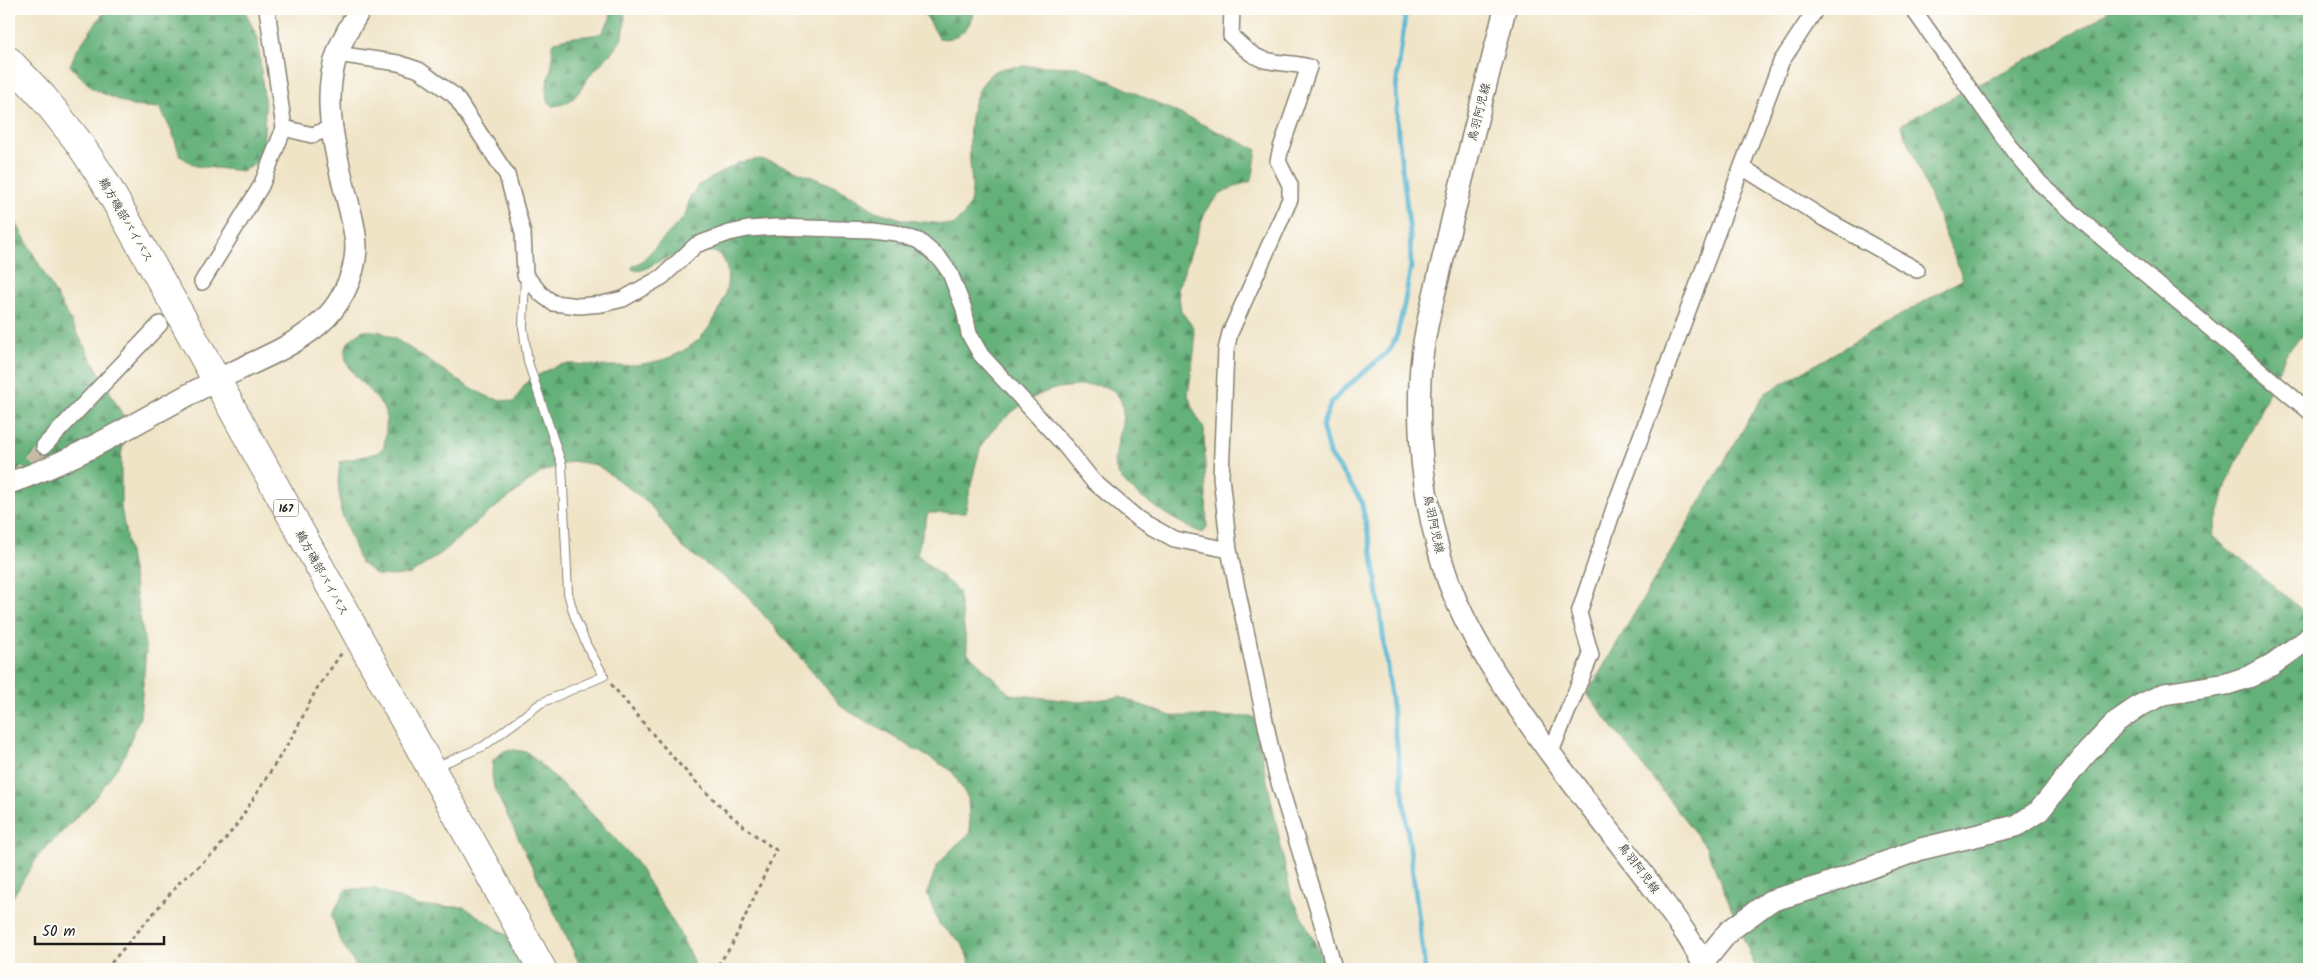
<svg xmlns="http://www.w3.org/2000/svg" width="2318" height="978" viewBox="0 0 2318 978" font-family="Kalam,'Klee One',sans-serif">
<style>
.forest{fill:url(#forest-firs);stroke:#40664b}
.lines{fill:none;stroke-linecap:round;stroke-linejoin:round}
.stream{stroke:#52b5d1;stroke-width:5}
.street-tunnel{stroke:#c6bca5;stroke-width:15;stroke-dasharray:15 8;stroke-linecap:butt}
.lane-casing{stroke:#868072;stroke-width:10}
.street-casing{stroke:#868072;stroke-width:18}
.secondary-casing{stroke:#868072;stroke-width:24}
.highway-casing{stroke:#868072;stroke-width:30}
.path{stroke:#868072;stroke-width:3;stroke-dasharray:4 4;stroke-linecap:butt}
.lane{stroke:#fff;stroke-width:8}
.street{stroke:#fff;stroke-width:15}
.secondary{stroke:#fff;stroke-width:21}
.highway{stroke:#fff;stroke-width:28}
.labels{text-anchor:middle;stroke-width:5;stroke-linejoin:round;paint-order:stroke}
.shield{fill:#fdfcf7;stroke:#605f5e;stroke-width:1}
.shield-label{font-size:11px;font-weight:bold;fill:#1c1c1c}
.street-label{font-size:12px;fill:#1c1c1c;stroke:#fdfcf7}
</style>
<defs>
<pattern id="forest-firs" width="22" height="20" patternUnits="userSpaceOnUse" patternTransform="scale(1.25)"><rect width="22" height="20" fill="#65b17a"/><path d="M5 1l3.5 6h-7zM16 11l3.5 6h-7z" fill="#528f63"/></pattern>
</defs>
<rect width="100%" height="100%" fill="#fdfcf7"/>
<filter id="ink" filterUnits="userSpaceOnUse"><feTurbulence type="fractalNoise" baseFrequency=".02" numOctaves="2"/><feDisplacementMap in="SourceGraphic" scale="10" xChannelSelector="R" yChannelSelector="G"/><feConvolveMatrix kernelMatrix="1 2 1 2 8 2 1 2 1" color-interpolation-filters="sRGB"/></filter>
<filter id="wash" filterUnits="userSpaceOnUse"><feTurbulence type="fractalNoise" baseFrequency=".0096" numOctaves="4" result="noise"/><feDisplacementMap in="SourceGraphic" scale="20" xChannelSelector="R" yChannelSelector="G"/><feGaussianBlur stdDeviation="1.12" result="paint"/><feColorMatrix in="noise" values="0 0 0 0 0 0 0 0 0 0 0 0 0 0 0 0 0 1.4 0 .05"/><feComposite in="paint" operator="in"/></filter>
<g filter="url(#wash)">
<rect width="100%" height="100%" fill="#f0e4c7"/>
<path class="forest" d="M106 9H244L258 38 265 108 263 158 243 171 196 166 180 156 173 134 160 108 132 106 93 89 70 66 76 51Z
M611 9H624C629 42 614 49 594 71 578 88 579 104 552 106 540 92 550 80 552 64 553 58 552 51 552 44 562 35 588 38 602 33L610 19Z
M872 9H973C973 27 957 42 939 38L927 17 920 11Z
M2111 9H2309V328L2287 352 2227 483 2212 536 2309 615V969H1756L1706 847 1587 694 1764 394 1963 279 1901 124 2054 46Z
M1046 66 1080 67 1257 150 1252 181 1235 186 1218 196 1206 210 1178 288 1181 311 1193 327 1195 345 1188 395 1194 411 1204 429 1207 527 1203 533C1183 527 1121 489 1116 469 1111 445 1133 416 1117 394 1109 384 1089 384 1078 386 1069 387 1059 387 1051 390 1028 397 996 422 983 443 976 456 969 496 965 513H928L917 554 958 591 968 653 1010 694 1080 702 1120 697 1171 716 1254 717 1291 895 1328 969H972L962 943 939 924 927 893 937 866 953 848 970 833 968 798 951 770 843 708 744 592 682 547 648 502 597 465 572 461 542 472 478 521 443 552 411 574 392 576 377 575 360 562 341 512 338 481 340 462 377 453 384 447C385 436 388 424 385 412 379 392 333 368 348 343 351 338 358 334 363 330L381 332 399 341 470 388 491 398 514 402C518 396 522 389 526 383 529 379 554 367 559 365 573 362 591 366 605 366 659 367 704 355 723 300 728 287 731 268 721 256 711 245 675 255 662 260 653 263 641 275 632 269L633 266 642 261 685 216 690 197 699 185 740 162 761 159 782 165 829 184 855 197 875 211 905 220 953 225C959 219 965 215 968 208 975 193 971 178 970 162 969 136 968 102 985 81 988 78 990 74 993 72 1008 64 1030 67 1046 66Z
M9 210 126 421 121 457V507L146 651 140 717 122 761 90 804 38 856 9 903Z
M514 750 527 752 575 796 633 858 678 930 697 969H582L494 788 492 775 493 760 504 751Z
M346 889H376L418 906 464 907 507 935 523 969H358L339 939 332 915Z"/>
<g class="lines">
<path class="stream" d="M1406 9 1396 88 1398 134 1410 233 1411 266 1404 305 1397 335 1390 350 1343 390 1331 403 1322 426 1329 453 1361 500 1374 563 1425 969"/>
</g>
</g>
<g filter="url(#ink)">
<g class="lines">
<path class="street-tunnel" d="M15 479 44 446"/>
<g class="lane-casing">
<path id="lane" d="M435 767 484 746 541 703 604 676 587 646 574 615 568 593 562 465 528 362 523 327 525 277"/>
</g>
<g class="street-casing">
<path id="street" d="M1232 9 1231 36C1243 47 1254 59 1270 61 1283 64 1296 63 1309 67L1281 148 1278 161 1290 185V199L1230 333 1226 350 1221 477 1229 550 1276 773 1324 930 1334 969
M1913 9 2014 152 2040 183 2089 227 2309 411
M337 54 398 63 419 70 455 96 507 175 523 233 525 275 541 294 553 303 579 306 602 304 623 299 662 277 696 245 729 233 748 229 776 227 871 230 896 233 919 241 940 259 950 273 964 309 969 334 981 355 1066 447 1093 481 1138 519 1174 539 1229 550
M284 128 312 135 332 128
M1742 167 1823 218 1917 270
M202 282 261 186 284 128 267 9
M44 446 160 324
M1550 754 1591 655 1579 613 1613 511 1781 62 1816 9"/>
</g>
<g class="secondary-casing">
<path id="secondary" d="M1505 9C1485 89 1464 169 1445 250 1435 292 1422 336 1420 380 1417 447 1426 519 1449 583 1469 636 1501 683 1533 729 1572 786 1617 838 1657 893 1674 917 1694 942 1705 969
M9 483C81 459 147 415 215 381 250 363 288 350 318 325 339 308 355 277 356 249 356 227 348 204 343 183 333 142 322 93 338 52 343 37 352 23 360 9
M1703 963 1729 931 1770 901 1821 886 1921 849 2016 826 2039 811 2083 757 2116 722 2139 706 2164 694 2227 684 2251 676 2273 664 2309 638"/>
</g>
<g class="highway-casing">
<path id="highway" d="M9 61 43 97 77 140 103 179 181 316 542 969"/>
</g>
<path class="path" d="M611 684C661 744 710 806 776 850L732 945 715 969
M106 969 180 882 217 850 238 823 294 734 316 690 343 651"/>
<use href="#lane" class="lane"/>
<use href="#street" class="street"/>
<use href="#secondary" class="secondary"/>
<use href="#highway" class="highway"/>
</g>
</g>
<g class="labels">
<rect class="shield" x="273.5" y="499.5" width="25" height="17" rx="4"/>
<g class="shield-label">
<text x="286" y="512">167</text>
</g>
<g class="street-label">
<text transform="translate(1479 112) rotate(-76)" y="4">鳥羽阿児線</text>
<text transform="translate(126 220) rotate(60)" y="4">鵜方磯部バイパス</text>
<text transform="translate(1434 524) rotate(78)" y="4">鳥羽阿児線</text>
<text transform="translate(322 573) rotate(61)" y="4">鵜方磯部バイパス</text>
<text transform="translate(1639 868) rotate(53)" y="4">鳥羽阿児線</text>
</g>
</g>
<rect width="2318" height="978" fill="none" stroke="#fdfcf7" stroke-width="30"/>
<path d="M35 936v8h129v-8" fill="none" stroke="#1c1c1c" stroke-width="2.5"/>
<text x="42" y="936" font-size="15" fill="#1c1c1c" stroke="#fdfcf7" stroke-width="4" paint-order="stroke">50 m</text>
</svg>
